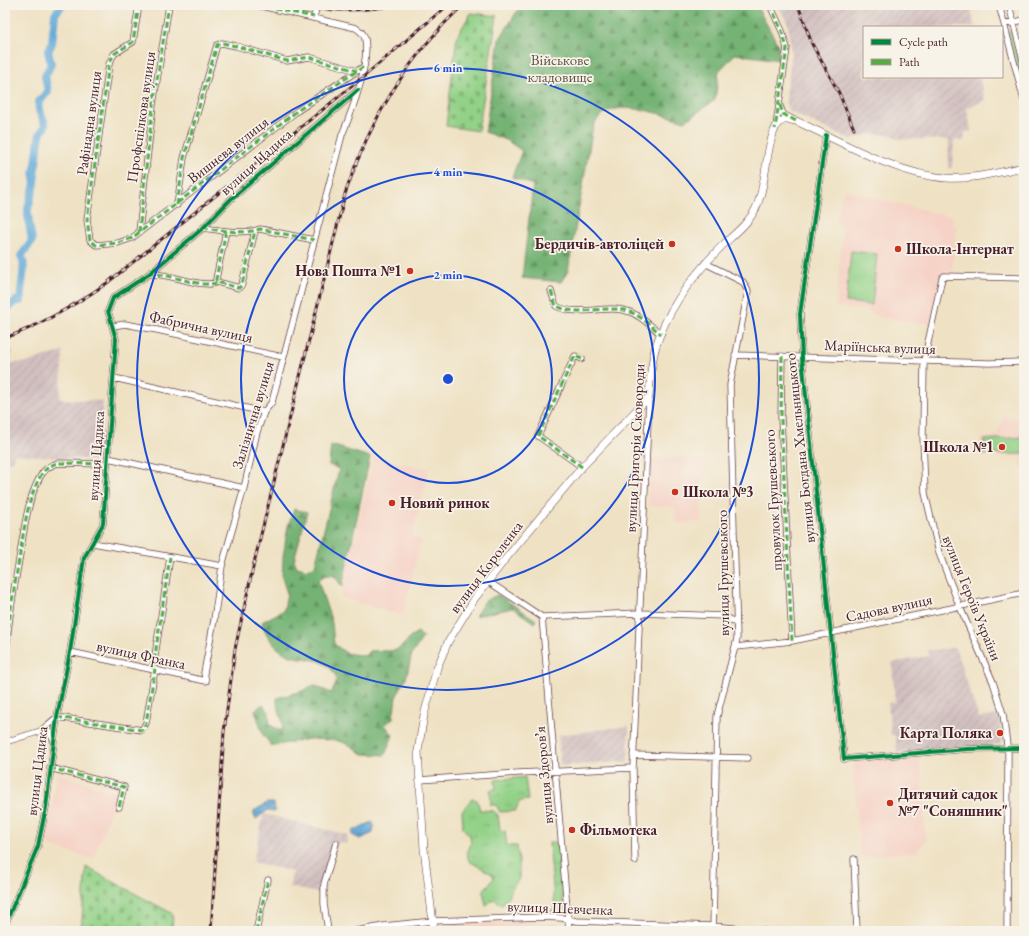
<svg xmlns="http://www.w3.org/2000/svg" width="1029" height="936" viewBox="0 0 1029 936" font-family="'EB Garamond',serif">
<style>
.built{fill:#f6d1c5}
.industrial{fill:url(#industrial-furrows)}
.grass{fill:url(#grass-tufts);stroke:#6e7859}
.forest{fill:url(#forest-firs);stroke:#606950}
.cemetery{fill:url(#cemetery-stones);stroke:#6e7859}
.park{fill:url(#park-crowns);stroke:#6e7859}
.pitch{fill:#92d187;stroke:#6e7859}
.water{fill:url(#water-waves);stroke:#566482}
.lines{fill:none;stroke-linecap:round;stroke-linejoin:round}
.river{stroke:#61a9d8;stroke-width:8}
.minor-casing{stroke:#633c42;stroke-width:7}
.major-casing{stroke:#633c42;stroke-width:8}
.minor{stroke:#fff;stroke-width:5.5}
.major{stroke:#fff;stroke-width:7}
.rail-casing{stroke:#4a1f2b;stroke-width:3}
.rail{stroke:#f7f3e8;stroke-width:1.5;stroke-dasharray:4.5;stroke-linecap:butt}
.quiet{stroke:#57aa44;stroke-width:3;stroke-dasharray:6 3;stroke-linecap:butt}
.cycleway-casing{stroke:#f7f3e8;stroke-width:6}
.cycleway{stroke:#00873e;stroke-width:4}
.ring{fill:none;stroke:#1d4ed8;stroke-width:2}
.poi-dot{fill:#c8321e;stroke:#f7f3e8;stroke-width:1.5}
.labels{text-anchor:middle;stroke-width:3.5;stroke-linejoin:round;paint-order:stroke}
.park-label{font-size:15px;fill:#605447;stroke:#f7f3e8}
.street-label{font-size:15px;fill:#4a1f2b;stroke:#f7f3e8}
.poi-label{font-size:15px;font-weight:bold;fill:#4a1f2b;stroke:#f7f3e8;text-anchor:start}
.centre{fill:#1d4ed8;stroke:#f7f3e8;stroke-width:2}
.ring-label{font-size:12px;text-anchor:middle;font-weight:bold;fill:#1d4ed8;stroke:#f7f3e8;stroke-width:3.5;stroke-linejoin:round;paint-order:stroke}
</style>
<defs>
<pattern id="industrial-furrows" width="10" height="10" patternUnits="userSpaceOnUse"><rect width="10" height="10" fill="#d1bfbf"/><path d="M-1 1l2-2M0 10L10 0M9 11l2-2" fill="none" stroke="#b5a4a4"/></pattern>
<pattern id="grass-tufts" width="24" height="20" patternUnits="userSpaceOnUse"><rect width="24" height="20" fill="#92d187"/><path d="M3 7l-1-3M5 7V3M7 7l1-3M15 17l-1-3M17 17v-4M19 17l1-3" fill="none" stroke="#7fb375"/></pattern>
<pattern id="forest-firs" width="22" height="20" patternUnits="userSpaceOnUse"><rect width="22" height="20" fill="#75b374"/><path d="M5 1l3.5 6h-7zM16 11l3.5 6h-7z" fill="#62915f"/></pattern>
<pattern id="cemetery-stones" width="16" height="16" patternUnits="userSpaceOnUse"><rect width="16" height="16" fill="#92d187"/><path d="M2 7V4a2 2 0 0 1 4 0v3zM10 15v-3a2 2 0 0 1 4 0v3z" fill="#7fb375"/></pattern>
<pattern id="park-crowns" width="20" height="18" patternUnits="userSpaceOnUse"><rect width="20" height="18" fill="#92d187"/><path d="M2 6a3 3 0 1 1 6 0M12 15a3 3 0 1 1 6 0" fill="none" stroke="#7fb375"/></pattern>
<pattern id="water-waves" width="16" height="10" patternUnits="userSpaceOnUse"><rect width="16" height="10" fill="#61a9d8"/><path d="M0 5q4-4 8 0t8 0" fill="none" stroke="#5289af"/></pattern>
</defs>
<rect width="100%" height="100%" fill="#f7f3e8"/>
<filter id="ink" filterUnits="userSpaceOnUse"><feTurbulence type="fractalNoise" baseFrequency=".025" numOctaves="2"/><feDisplacementMap in="SourceGraphic" scale="8" xChannelSelector="R" yChannelSelector="G"/><feConvolveMatrix kernelMatrix="1 2 1 2 8 2 1 2 1" color-interpolation-filters="sRGB"/></filter>
<filter id="wash" filterUnits="userSpaceOnUse"><feTurbulence type="fractalNoise" baseFrequency=".012" numOctaves="4" result="noise"/><feDisplacementMap in="SourceGraphic" scale="16" xChannelSelector="R" yChannelSelector="G"/><feGaussianBlur stdDeviation="0.9" result="paint"/><feColorMatrix in="noise" values="0 0 0 0 0 0 0 0 0 0 0 0 0 0 0 0 0 1.4 0 .05"/><feComposite in="paint" operator="in"/></filter>
<g filter="url(#wash)">
<rect width="100%" height="100%" fill="#efe2c4"/>
<path class="built" d="M844 190 953 217 952 226H957L952 271 941 274 930 324 882 318 865 310 836 307 843 225 835 222Z
M1024 407V466H1021V457L979 456 980 438 996 436 1004 416 1018 419 1019 409Z
M374 457 429 469 412 537 421 539 403 616 341 597Z
M649 457 707 459 706 481H702V522L676 523 675 507 648 506Z
M920 757 926 840 917 852 860 857 853 765 856 761Z
M57 774 117 793 93 859 44 844Z
M504 923H558L559 931H443V926Z
M611 927 657 929V931H610Z"/>
<path class="industrial" d="M778 5H971L974 27H864V77H979L985 100 967 108 971 131 965 132 964 141 954 140 952 168H948L949 140 896 139 893 135 868 134 852 140 788 111 786 95 792 54 788 24Z
M63 352 60 399 103 401 101 431 105 432 103 461 14 454 13 462 5 461V385L8 363 29 362 41 357Z
M955 648 979 718 999 715 1002 744 897 753 895 735H891L888 703 895 702 892 663 928 656V650Z
M629 726 628 762 560 766 558 735Z
M264 814 348 835 346 844 338 842 322 894 289 887 293 872 253 862Z"/>
<path class="grass" d="M525 777 528 800 520 801 515 811 500 812 496 805H491L490 790 496 789 495 780Z
M472 799 477 800 480 810 494 811 498 815 500 830 505 831 507 846H517L519 862V879C511 887 510 897 502 905L494 899 486 905 483 891 494 878 492 874 469 861C466 854 468 850 471 844L470 836 463 828 462 811Z
M558 842 564 915H543V912L555 910 549 843Z"/>
<path class="forest" d="M521 5H756L778 45 779 60 735 54 719 71 715 100 685 121C662 115 614 96 597 120 594 123 593 128 592 132L568 271 561 282 522 278 533 185 512 177 522 151 508 141 485 132 499 40Z
M331 445 370 457 342 587 335 576 325 575 318 581 332 623 334 644 346 653 365 656 369 651C377 650 388 652 396 650 405 647 409 635 418 632L423 637 412 654 406 678 396 697 393 718 385 725 393 735 385 755 363 754 348 744 335 740 309 739 272 746 263 735 255 710 263 704 269 712 270 725 282 731C285 717 276 711 277 698L302 691 314 685 331 693C335 686 339 681 334 673 321 653 298 663 283 652 272 645 266 635 262 622L284 610 287 593 282 578 283 557 288 526 294 509 307 512 294 560 297 567 308 570 315 566 339 469 329 465Z
M497 595 500 596 536 620 534 623 513 608 475 616 485 601Z"/>
<path class="cemetery" d="M471 13 497 16 478 131 446 126 457 36Z
M86 867 173 914 172 931H81Z"/>
<path class="park" d="M1013 30 1024 70V92L1008 32Z"/>
<path class="pitch" d="M851 251 877 254 872 305 846 302Z
M1024 437V454H983L984 440Z"/>
<path class="water" d="M267 803H274L275 811 273 812 268 810 256 819 254 816V811Z
M372 822 374 825 373 833 360 839 352 835 353 831Z"/>
<g class="lines">
<path class="river" d="M5 311 16 301H21C19 289 28 264 21 256L32 241C31 232 27 217 28 209 30 197 38 184 34 172 38 160 37 148 40 135 41 131 46 128 45 124 44 116 37 115 39 101L48 92 45 76 51 64 48 51 52 43 55 14 62 5
M5 364 8 352"/>
</g>
</g>
<g filter="url(#ink)">
<g class="lines">
<g class="minor-casing">
<path id="minor" d="M139 5 133 42 114 54 109 64 87 220 90 240 96 245 118 243 132 238 297 111 363 67
M770 5 782 31 787 48 776 126
M999 5 1024 100
M1009 5 1024 64
M314 17 317 5
M1004 24 1024 20
M780 106 783 114 792 119
M826 135 800 314 802 358 844 759 967 749 1024 748
M177 205 184 158 217 45 222 43 236 46 287 61 309 57 357 71
M203 228C220 230 244 235 260 229L314 240
M226 231 216 279 217 282 239 288 242 284 255 231
M139 232 153 105 169 5
M705 263 743 282 748 291 730 385 737 639 717 716 713 931
M150 274C167 272 205 290 217 282
M551 291 556 306C579 318 607 303 630 312 641 316 652 327 661 334
M113 326 125 324 157 330 283 357
M735 355 989 363 1024 362
M782 356 781 418 792 641
M114 378 264 412
M108 458 244 488
M582 467 538 436 575 356 582 359
M93 543 222 566
M489 582 542 617 639 613 725 616 735 623
M542 617 569 931
M736 647 792 641 1024 593
M70 652 206 681
M153 669 170 557
M5 673C6 631 14 589 21 548 25 524 28 499 40 477 44 469 50 465 58 463L107 464
M206 681 204 673 214 620 222 566 244 488 257 432 264 412 272 402 342 135C352 111 370 65 365 39 364 33 360 31 356 28L257 5
M42 730 57 717 142 730 146 723 155 669
M5 742 44 730 49 732 53 739
M633 755 748 758
M50 768 124 787 119 807
M419 780 518 773 633 768
M854 859 857 931
M635 861 633 768 649 397
M5 925 38 846 46 807 57 717 70 652 84 558 103 524 116 339 108 311 113 298 149 274 203 228 231 199 358 90
M256 931 268 880
M328 931 324 904V884L336 843
M356 931 384 926 433 921 540 917 562 918 576 921 713 926 764 931
M1007 931 1008 753 1003 714 993 682 959 605 939 553 925 493 923 437 924 361 942 278 944 276 1024 278"/>
</g>
<g class="major-casing">
<path id="major" d="M434 931 424 849 418 751 424 715 437 668 448 642 475 598 503 562 582 467 649 397C650 380 651 362 656 346 667 311 692 277 717 251 729 238 748 225 756 208 768 182 764 147 778 123L786 119 796 121C841 141 897 175 946 178 972 180 999 172 1024 167"/>
</g>
<use href="#minor" class="minor"/>
<use href="#major" class="major"/>
<g class="rail-casing">
<path id="rail" d="M288 5C324 11 358 13 394 5
M798 5 812 44 839 93 854 129
M5 338C42 325 75 305 107 283L362 78 448 5
M211 931 224 732 235 649 254 563 345 194C369 122 407 57 463 5"/>
</g>
<use href="#rail" class="rail"/>
<path class="quiet" d="M139 5 133 42 114 54 109 64 87 220 90 240 96 245 118 243 132 238 297 111 363 67
M257 5 314 17
M770 5 782 31 787 48 775 129
M780 105 783 114 796 121
M177 205 184 158 217 45 222 43 236 46 287 61 309 57 357 71
M203 228C220 230 244 235 260 229L314 240
M226 231 216 279 217 282 239 288 242 284 255 231
M139 232 153 105 169 5
M149 274C167 272 205 290 217 282
M551 291 556 306C579 318 607 303 630 312 641 316 652 327 661 334
M782 356 781 418 792 641
M582 467 538 436 575 356 582 359
M153 669 170 557
M5 673C6 631 14 589 21 548 25 524 28 499 40 477 44 469 50 465 58 463L107 464
M57 717 142 730 146 723 155 669
M50 768 124 787 119 807
M256 931 268 880"/>
<g class="cycleway-casing">
<path id="cycleway" d="M826 135 800 314 802 358 844 759 967 749 1024 748
M5 925 38 846 46 807 57 717 70 652 84 558 103 524 116 339 108 311 113 298 149 274 203 228 231 199 358 90"/>
</g>
<use href="#cycleway" class="cycleway"/>
</g>
</g>
<g class="ring">
<circle cx="448" cy="379" r="104"/>
<circle cx="448" cy="379" r="207"/>
<circle cx="448" cy="379" r="311"/>
</g>
<g class="poi-dot">
<circle cx="672" cy="244" r="4"/>
<circle cx="898" cy="249" r="4"/>
<circle cx="410" cy="271" r="4"/>
<circle cx="1002" cy="447" r="4"/>
<circle cx="675" cy="492" r="4"/>
<circle cx="392" cy="503" r="4"/>
<circle cx="1000" cy="733" r="4"/>
<circle cx="890" cy="803" r="4"/>
<circle cx="572" cy="830" r="4"/>
</g>
<g class="labels">
<g class="park-label">
<text x="560" y="65">Військове<tspan x="560" dy="17">кладовище</tspan></text>
</g>
<g class="street-label">
<text transform="translate(141 117) rotate(-82)" y="5">Профспілкова вулиця</text>
<text transform="translate(89 123) rotate(-82)" y="5">Рафінадна вулиця</text>
<text transform="translate(228 150) rotate(-38)" y="5">Вишнева вулиця</text>
<text transform="translate(256 162) rotate(-42)" y="5">вулиця Цадика</text>
<text transform="translate(201 327) rotate(12)" y="5">Фабрична вулиця</text>
<text transform="translate(880 347) rotate(2)" y="5">Маріїнська вулиця</text>
<text transform="translate(253 415) rotate(-73)" y="5">Залізнична вулиця</text>
<text transform="translate(635 448) rotate(-87)" y="5">вулиця Григорія Сковороди</text>
<text transform="translate(800 448) rotate(-96)" y="5">вулиця Богдана Хмельницького</text>
<text transform="translate(96 456) rotate(-86)" y="5">вулиця Цадика</text>
<text transform="translate(773 500) rotate(-93)" y="5">провулок Грушевського</text>
<text transform="translate(486 567) rotate(-53)" y="5">вулиця Короленка</text>
<text transform="translate(723 573) rotate(-91)" y="5">вулиця Грушевського</text>
<text transform="translate(972 598) rotate(68)" y="5">вулиця Героїв України</text>
<text transform="translate(889 608) rotate(-12)" y="5">Садова вулиця</text>
<text transform="translate(141 655) rotate(12)" y="5">вулиця Франка</text>
<text transform="translate(37 771) rotate(-83)" y="5">вулиця Цадика</text>
<text transform="translate(544 775) rotate(-95)" y="5">вулиця Здоровʼя</text>
<text transform="translate(560 908) rotate(2)" y="5">вулиця Шевченка</text>
</g>
<g class="poi-label">
<text x="664" y="249" text-anchor="end">Бердичів-автоліцей</text>
<text x="906" y="254">Школа-Інтернат</text>
<text x="402" y="276" text-anchor="end">Нова Пошта №1</text>
<text x="994" y="452" text-anchor="end">Школа №1</text>
<text x="683" y="497">Школа №3</text>
<text x="400" y="508">Новий ринок</text>
<text x="992" y="738" text-anchor="end">Карта Поляка</text>
<text x="898" y="799">Дитячий садок<tspan x="898" dy="17">№7 "Соняшник"</tspan></text>
<text x="580" y="835">Фільмотека</text>
</g>
</g>
<circle cx="448" cy="379" r="6" class="centre"/>
<g class="ring-label">
<text x="448" y="72">6 min</text>
<text x="448" y="176">4 min</text>
<text x="448" y="279">2 min</text>
</g>
<rect width="1029" height="936" fill="none" stroke="#f7f3e8" stroke-width="20"/>
<rect x="863" y="26" width="140" height="52" fill="#f7f3e8" stroke="#b29e9c"/>
<rect x="871" y="39" width="20" height="6" fill="#00873e" stroke="#b29e9c"/>
<text x="899" y="46" font-size="12" fill="#4a1f2b">Cycle path</text>
<rect x="871" y="59" width="20" height="6" fill="#57aa44" stroke="#b29e9c"/>
<text x="899" y="66" font-size="12" fill="#4a1f2b">Path</text>
</svg>
